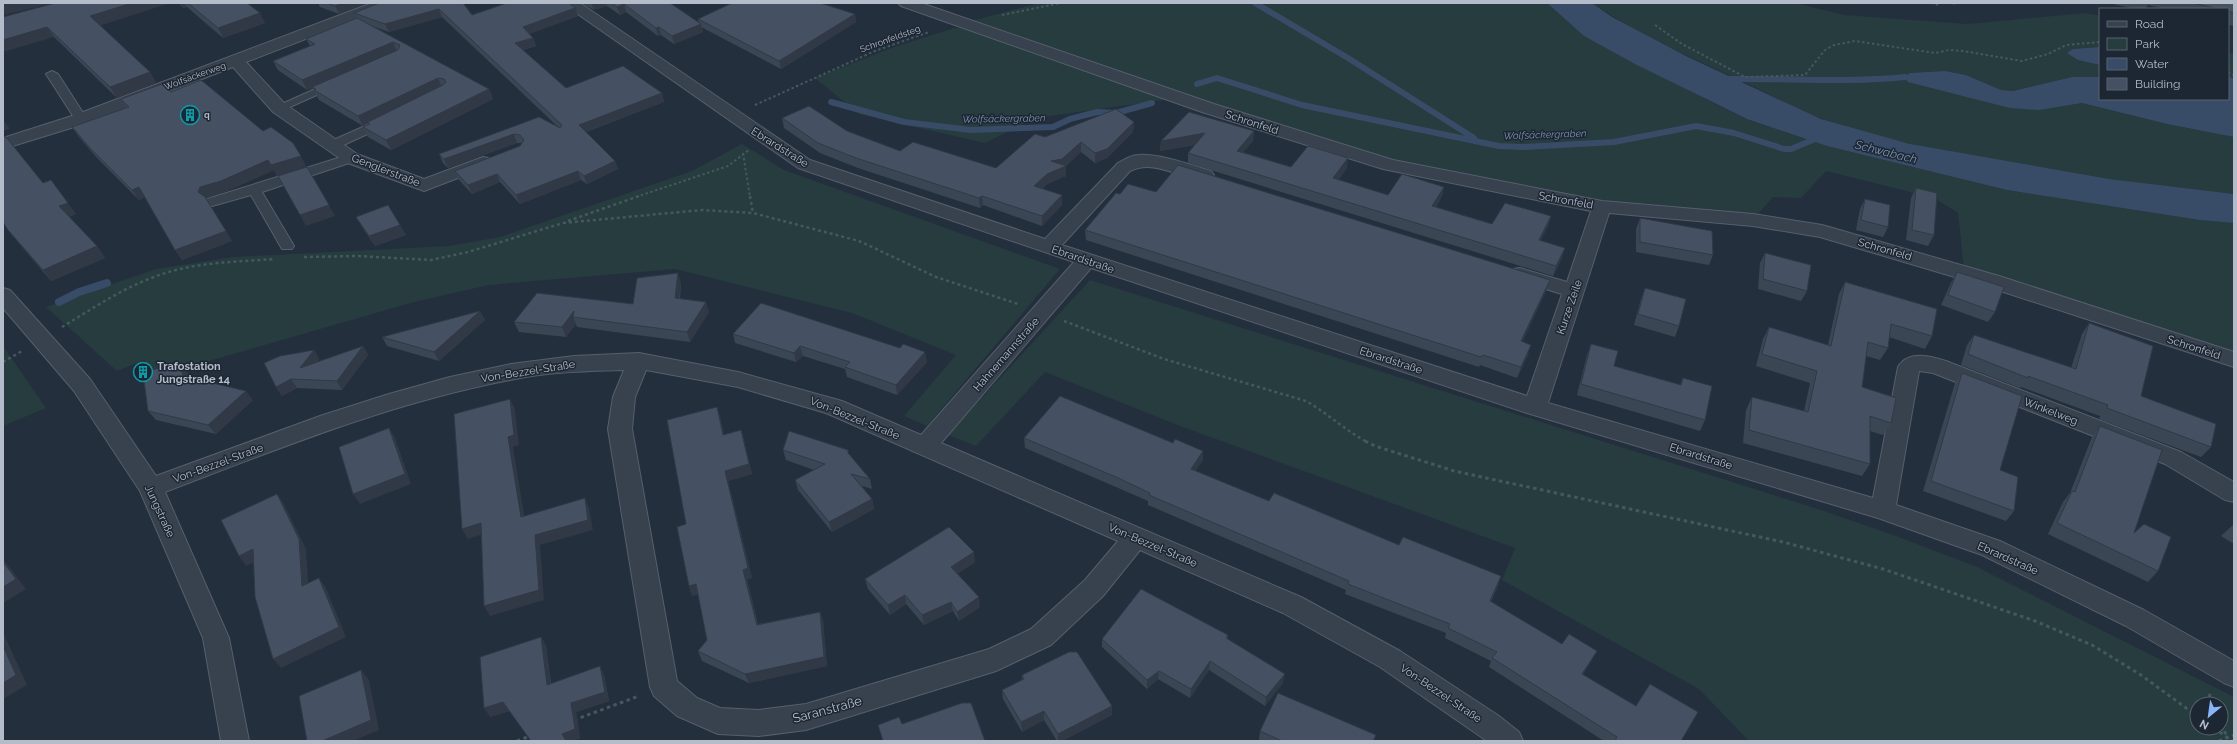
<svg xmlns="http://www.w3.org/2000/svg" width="2237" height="744" viewBox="0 0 2237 744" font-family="Raleway,sans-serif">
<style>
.green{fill:#263c3f;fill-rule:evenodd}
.water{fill:#394c67}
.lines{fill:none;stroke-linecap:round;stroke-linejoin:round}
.stream-far1{stroke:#394c67;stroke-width:6}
.stream{stroke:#394c67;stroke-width:8}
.service-casing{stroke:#565f6c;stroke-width:2}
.minor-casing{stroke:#565f6c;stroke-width:2}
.path-far2{stroke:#44595c;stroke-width:2;stroke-dasharray:2.5 2.5;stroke-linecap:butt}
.path-far1{stroke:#44595c;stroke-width:2.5;stroke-dasharray:3 3;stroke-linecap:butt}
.path{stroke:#44595c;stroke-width:3;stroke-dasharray:3.5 3.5;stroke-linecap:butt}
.service{fill:#38414e;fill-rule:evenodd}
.minor{fill:#38414e;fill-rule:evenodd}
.wall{fill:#3b4654}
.shaded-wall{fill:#303945}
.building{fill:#455162;stroke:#303945}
.labels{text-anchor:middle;stroke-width:3;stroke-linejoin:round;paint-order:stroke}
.far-street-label{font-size:9px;fill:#b4bcc9;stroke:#1d2633}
.far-poi-label{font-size:9px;font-weight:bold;fill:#b4bcc9;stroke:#1d2633;text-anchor:start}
.far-water-label{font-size:10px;font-style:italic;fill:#7c92b1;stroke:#1d2633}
.street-label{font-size:11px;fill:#b4bcc9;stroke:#1d2633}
.poi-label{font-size:11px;font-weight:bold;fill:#b4bcc9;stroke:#1d2633;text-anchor:start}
.water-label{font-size:12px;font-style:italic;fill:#7c92b1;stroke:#1d2633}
.near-street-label{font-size:13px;fill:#b4bcc9;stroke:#1d2633}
</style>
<rect width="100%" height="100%" fill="#242f3e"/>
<path class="green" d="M1039 3H1547L1584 36 1721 107 1747 119 1827 146 2007 190 2200 220 2234 223V354L1964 268 1958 213 1934 198 1826 171 1801 198 1773 197 1753 220 1602 207 1309 141 964 23Z
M1592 3H1795L1844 15 1967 24 2085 13 2100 16V47L2073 49 2078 60 2100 65 2099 77H2072L2013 91 2001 90 1966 75 1945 71 1910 73 2070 105 2082 103 2167 124 2234 137V194C2096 178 1955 163 1823 119 1798 111 1775 96 1752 86 1697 60 1642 37 1592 3Z
M955 28H961L1171 99 1035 118 985 143 859 114 815 78 894 47Z
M2228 52 2234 54V79L2228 76Z
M742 144 784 170 1060 269 927 426 904 416 956 355 852 313 675 269 489 285 414 302 160 375 144 360 117 371 46 307 156 269 233 257 449 246 500 237 692 171Z
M1090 280 1821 510 1896 536 1977 567 2234 697V741H1749L1699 689 1502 580 1515 548 1180 426 1045 372 976 446 948 435ZM2197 704H2221V728H2197Z
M3 346 46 408 3 426Z"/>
<path class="water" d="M1547 3H1592L1612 17 1688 57 1821 119 1910 144 2109 179 2234 194V223L2200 220 2007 190 1827 146 1747 119 1635 64 1584 36Z
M2100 47V65L2078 60 2067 53 2073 49Z
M1945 71 1966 75 2001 90 2013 91 2072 77H2100V99H2228V76L2234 79V137L2167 124 2082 103 2039 110 2010 108 1908 82 1905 77 1910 73Z"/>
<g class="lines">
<path class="stream-far1" d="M1255 3 1348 58 1474 138
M1728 79C1787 78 1846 83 1905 77
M1197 84 1217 78 1302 105 1499 146 1522 147 1614 142 1696 126 1734 133 1784 149H1791L1820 137
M831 102 904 122 971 130 1053 127 1070 119 1097 112 1116 113 1152 103"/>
<path class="stream" d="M59 302 79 292 107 283"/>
<g class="service-casing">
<path id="service" d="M52 71 58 74 87 119 85 122 81 123 75 119 46 74Z
M333 81 339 84 337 86 283 110 279 112 273 108Z
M383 118 387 119 389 122 387 125 337 148 333 149 327 145 329 142Z
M351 154 355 155 357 158 355 161 262 192 294 246 292 249H282L251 195 212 206 206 202 207 199Z"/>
</g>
<g class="minor-casing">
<path id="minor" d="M372 3H394L391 6 246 62 285 104 357 154 424 179 483 157 489 158 492 162 489 166 424 191 345 162 273 112 233 67 87 123 3 149V138L75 115Z
M562 3H580L810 160 1045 239 1118 163C1124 160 1131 155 1138 155 1158 153 1191 165 1211 171L1214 175 1211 179C1186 185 1158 157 1130 171L1062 245 1527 396 1562 294 1513 279 1510 274 1513 269 1520 268 1567 282 1591 211 1383 169 1202 112 901 6 898 3H921L1214 104 1393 160 1602 201 1753 214 1822 225 1999 276 2234 352V367L1985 286 1820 237 1753 226 1609 213 1548 403 1873 498 1898 367C1908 350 1930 356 1946 361L2181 452 2234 482V502L2225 500 2165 464 1933 373 1919 371 1896 505 2000 541 2144 610 2234 661V687L2224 683 2126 626 1982 555 1878 518 1527 413 1091 268 941 443 1301 597 1400 651 1499 716 1519 732 1523 741H1487L1380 667 1283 613 1140 550 1103 596 1051 645 996 671 806 730 759 736 718 734 677 716 654 696 650 687 608 429 613 397 624 370C586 371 548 372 510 380 390 403 278 449 165 492L229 638 249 741H221L203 638 140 491 74 391 3 308V288L10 290 90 379 156 476 320 416 389 394 450 377 511 364 574 356 639 353 738 372 842 401 921 435 1074 262 798 168ZM646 370 738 387 826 413 1118 541 1085 580 1031 629 989 649 806 704 759 710 720 708 697 698 677 681 632 429 635 397Z"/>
</g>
<path class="path-far2" d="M1931 3 1939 5 1940 3
M1002 15 1061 3
M1655 25 1682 44 1745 77 1805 75 1825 50 1834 45 1855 41 1935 53 1949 50 1963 51 2022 61 2048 54 2066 45 2100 42
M2228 72 2234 75
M755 105 875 51 929 32
M743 153 750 197
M636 197 728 166 749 150"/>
<path class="path-far1" d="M750 196 753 213
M568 221 639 196
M563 223 702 210 753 213 859 241 936 277 1018 304
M304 257 358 256 431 260 468 252 563 223
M1064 321 1164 359 1306 401C1327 413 1345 430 1367 442
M62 327C92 309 121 289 154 277 192 262 235 262 275 259
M3 362 22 351"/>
<path class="path" d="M1365 441 1375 446 1454 471 1783 542 1883 569 2035 621 2092 645 2141 675 2197 716
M2209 704 2210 692
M574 720 639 696
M2221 725 2227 736
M2214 728 2232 741
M517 741 530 736
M2219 741 2234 735"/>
<use href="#service" class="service"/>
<use href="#minor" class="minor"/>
</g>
<path class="wall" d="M179 3H247L265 23 223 38 187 7 183 8Z
M318 3H368L339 14 320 7Z
M463 3 472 15 578 16 529 34 533 38 536 46 523 50 566 88 662 93 664 102 586 132 615 161 618 169 587 184 581 180 520 204 500 182 472 194 459 180 455 171 520 146 522 143H517L448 168 443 163 439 154 539 117 558 127 442 17 389 32 369 25 489 89 493 99 391 150 368 137 363 127 369 124 368 123 363 126 319 100 313 88 307 90 278 70 273 61 310 46 306 39 357 19 354 13Z
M582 3H670L699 24 698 19 855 14 856 22 781 69 701 27 703 32 674 44 661 35 658 36 626 12 620 15 607 6 594 10Z
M1947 3H1956L1955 5Z
M2109 3H2234V26L2228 25V9H2164L2148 5 2145 9H2135Z
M3 17 99 26 150 72 156 83 117 98 54 37Z
M171 92 306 166 277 176 274 170 227 191 207 198 206 199 232 241 182 260 175 250 145 197 139 200 97 158 79 137 72 127 127 108 121 99Z
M782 118 847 131 900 151 996 168 1045 137 1134 122 1133 132 1107 158 1095 163 1081 152 1066 166V176L1047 184 1042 189 1062 205 1042 226 983 205 980 208 858 168 820 153 784 128Z
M1254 131 1253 141 1243 152 1291 167 1347 168 1338 180 1388 195 1444 187 1442 196 1436 207 1492 224 1551 216 1548 226 1540 241 1562 258 1553 276 1188 163V153L1195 145 1160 151 1161 141Z
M43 183 76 214 69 217 97 246 105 258 51 281 17 241 8 230Z
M1916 188 1934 235 1928 246 1906 240 1911 198Z
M1120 194 1546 291 1522 342 1528 355 1517 378 1480 365 1479 367 1086 240 1085 230Z
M1865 199 1888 227 1883 237 1856 230 1860 209Z
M356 217 400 225 406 235 375 246 362 227Z
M1640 218 1713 255 1709 265 1636 252V229Z
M1765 253 1807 291 1801 301 1758 289 1760 263Z
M1957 272 1995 312 1988 322 1941 305 1951 283Z
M1845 282 1932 336 1925 349 1889 337 1888 348 1880 360 1866 356 1862 387 1891 423 1883 435 1870 431V464L1862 476 1743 443 1746 410 1752 397 1804 411 1810 383 1756 366 1763 339 1769 327 1828 345 1839 294Z
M681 283 680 298 709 312 690 342 577 327 576 324 566 337 519 332 514 322 633 304Z
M1645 288 1679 326 1675 337 1634 325 1641 299Z
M480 311 485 320 439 361 387 346 382 337Z
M2089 323 2141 396 2211 447 2201 457 2099 419 2100 416 2021 387 2020 388 1961 365 1967 345 1974 335 2071 368 2082 334Z
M733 334 927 362 897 395 847 377 845 369 803 356 796 362 735 343Z
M1591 344 1614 366 1680 385 1683 378 1705 420 1700 431 1577 395 1587 355Z
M363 346 368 355 342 390 297 388 282 396 276 387 314 350 319 359 317 362Z
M187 370 188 378 253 400 216 434 156 420 148 411Z
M1962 373 2000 470 2014 511 2006 521 1923 491 1955 383Z
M717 407 720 417 724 435 741 430 744 440 752 474 728 481 752 578 747 579 758 624 820 612 823 621 827 666 749 683 702 661 698 651 707 640 698 594 692 596 689 586Z
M2100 426 2134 533 2158 571 2148 582 2048 534 2063 502 2070 493 2092 437Z
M1024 438 1203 460 1195 471 1269 501 1399 545 1501 576 1498 586 1491 602 1562 644 1592 660 1583 674 1681 741H1604L1489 667 1491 661 1445 638 1446 633 1345 594 1346 590 1148 505V501L1116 487 1025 448Z
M783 450 850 455 870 479 872 489 862 486 872 499 874 509 832 532 798 490 795 480 814 470 786 460Z
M2234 524V544L2221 536Z
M975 562 957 574 980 607 959 621 953 611 924 625 906 604 890 615 868 589 865 579Z
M1228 635V639L1283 683 1265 706 1209 670 1190 698 1158 679 1147 689 1102 647V639Z
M541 637 546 646 551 683 604 675 609 701 576 712 580 738 572 741H531L509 711 490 717Z
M1022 675 1112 706V715L1062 741H1057L1044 720 1022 732 1003 699 1002 690 1022 680Z
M1260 731 1374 741H1259Z"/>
<path class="shaded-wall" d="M6 3H54L3 15V4Z
M132 3H170L96 27 90 16Z
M180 3H184L187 7 183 8Z
M343 3H368L339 14 335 6Z
M591 3H606L607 6 594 10Z
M624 4 626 12 620 15 617 7Z
M575 8 578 16 526 35 523 27Z
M439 9 442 17 389 32 385 24Z
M260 13 265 23 223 38 218 28Z
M855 14 856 22 781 69 779 61Z
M701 24 703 32 674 44 672 36Z
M47 27 54 37 3 52V40Z
M659 27 661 35 658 36 656 28Z
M533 38 536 46 518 51 515 43Z
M393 42 397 52 312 87 313 88 307 90 302 80Z
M150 72 156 83 117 98 110 87Z
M438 78 442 88 368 122V123L363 126 358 116Z
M489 89 493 99 391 150 386 140Z
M662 93 664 102 582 133 579 125Z
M3 119 10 129 3 131Z
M1134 122 1133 132 1107 158 1095 163V153Z
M1254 131 1253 141 1236 160 1237 151Z
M1205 133 1204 143 1160 151 1161 141Z
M514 134 517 143 448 168 444 159Z
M1081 142V152L1066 166V176L1047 184 1034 196V186L1047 174 1051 161Z
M301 156 306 166 277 176 271 165Z
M1348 158 1347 168 1331 188 1333 178Z
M268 160 274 170 227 191 207 198 206 199 232 241 182 260 175 250 200 187Z
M615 161 618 169 587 184 584 176Z
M578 171 581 180 520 204 516 195Z
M497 174 500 182 472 194 468 185Z
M139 187 146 197 139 200 132 190Z
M1444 187 1442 196 1430 216 1432 206Z
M1062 195V205L1042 226V216Z
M982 196 983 205 980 208 979 198Z
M68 203 76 214 67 217 59 206Z
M329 205 335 216 306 226 300 215Z
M1551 216 1548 226 1536 250 1539 240Z
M400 225 406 235 375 246 369 236Z
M97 246 105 258 51 281 43 270Z
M1565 248 1562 258 1553 276 1556 266Z
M678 273 681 283 678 308 675 298Z
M1550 280 1546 291 1518 352 1521 341Z
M706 302 709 312 690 342 687 332Z
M480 311 485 320 439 361 434 352Z
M574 311 573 317 576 324 566 337 562 327Z
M1531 345 1528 355 1517 378 1521 367Z
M363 346 368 355 342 390 337 381Z
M800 346 803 356 796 362 794 353Z
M314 350 319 359 306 376 300 368Z
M925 352 927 362 897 395 896 385Z
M180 361 187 370 190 386 183 376Z
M291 379 297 388 282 396 276 387Z
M246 391 253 400 216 434 208 425Z
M510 399 515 409 519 445 513 447 526 527 521 517 508 437Z
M717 407 720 417 726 445 723 435Z
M389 428 395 438 411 484 360 504 353 494Z
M741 430 744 440 752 474 728 481 752 578 747 579 760 634 757 625 743 570 725 471Z
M1203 451V460L1190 478 1191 469Z
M277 494 284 504 306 549 309 595 302 586Z
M585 498 589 508 593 530 540 545 544 600 490 616 484 606 535 535Z
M872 499 874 509 832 532 829 522Z
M481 523 486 533 468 539 462 529Z
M253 549 261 559 246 566 239 556Z
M974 552 975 562 953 577 951 567Z
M3 559 26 589 3 603Z
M1501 576 1498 586 1486 611 1490 601Z
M319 578 326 588 346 637 281 668 273 659Z
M696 584 700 594 692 596 689 586Z
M905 595 906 604 890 615 888 605Z
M979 597 980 607 959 621 957 612Z
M951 602 953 611 924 625 922 615Z
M820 612 823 621 827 666 749 683 745 674Z
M3 632 27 685 3 699Z
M541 637 546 646 552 694 547 685Z
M1597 651 1592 660 1577 683 1582 674Z
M1210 661 1209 670 1190 698 1191 689Z
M600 666 604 675 609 701 576 712 580 738 572 741H566L562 734 571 703Z
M361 670 369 680 379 730 353 741H322Z
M1159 671 1158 679 1147 689V680Z
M1285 674 1283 683 1265 706 1266 697Z
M503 702 509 711 490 717 484 708Z
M1112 706V715L1062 741H1058V734Z
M1044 711V720L1022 732 1021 722Z"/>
<path class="building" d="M55 3H132L90 16 150 72 110 87 47 27 3 40V17Z
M188 3H247L260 13 218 28Z
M327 3H343L335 6Z
M379 3H463L472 15 507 3H569L575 8 523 27 533 38 515 43 566 88 623 66 662 93 579 125 615 161 584 176 578 171 516 195 497 174 468 185 455 171 520 146 524 140 520 135 514 134 444 159 439 154 539 117 560 128 562 125 439 9 385 24 354 13Z
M612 3H670L701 24 672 36 659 27 656 28 624 4 617 7Z
M732 3H820L855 14 779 61 698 19Z
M2193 3H2234V13L2228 11V9H2218Z
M357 18 489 89 386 140 363 127 370 124 368 122 443 85 446 82 444 79 438 78 358 116 314 90 316 89 312 87 398 50 400 45 393 42 302 80 273 61 315 44 306 39Z
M201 80 263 131 271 127 293 143 301 156 271 165 268 160 221 181 200 187 198 192 205 197 226 231 175 250 139 187 132 190 90 148 72 127 129 107 121 99 162 84 171 92Z
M809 106 847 131 900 151 913 142 996 168 1035 134 1045 137 1116 109 1134 122 1107 149 1095 153 1081 142 1062 159 1051 161 1066 166 1047 174 1034 186 1062 195 1042 216 982 196 979 198 856 158 818 143 782 118Z
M1189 112 1254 131 1237 151 1291 167 1308 146 1348 158 1333 178 1388 195 1402 174 1444 187 1432 206 1492 224 1505 203 1551 216 1539 240 1565 248 1556 266 1188 153 1205 133 1161 141Z
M3 137H6L43 183 51 180 68 203 59 206 97 246 43 270 8 230 3 222Z
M1178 165 1550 280 1521 341 1531 345 1521 367 1483 355 1481 357 1085 230 1116 193 1120 194 1128 184 1156 192Z
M307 167 329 205 300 215 278 176Z
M1916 188 1937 193 1934 235 1912 230Z
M1865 199 1890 205 1888 227 1861 220Z
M388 205 400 225 369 236 356 217Z
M1640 218 1712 231 1713 255 1640 242Z
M1765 253 1811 265 1807 291 1763 279Z
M1957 272 2004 287 1995 312 1948 295Z
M678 273 675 298 706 302 687 332 573 317 574 311 562 327 514 322 537 293 633 304 637 278Z
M1845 282 1937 309 1932 336 1891 324 1888 348 1868 342 1862 387 1896 398 1891 423 1870 416V464L1749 430 1752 397 1808 412 1817 371 1762 354 1769 327 1831 346Z
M1645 288 1686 299 1679 326 1638 314Z
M761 303 900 348 903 344 925 352 896 385 845 367 850 362 800 346 794 353 733 334Z
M480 311 434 352 382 337Z
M2089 323 2153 346 2141 396 2216 424 2211 447 2107 408 2108 405 2028 376V378L1968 354 1974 335 2076 369Z
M1591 344 1618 351 1614 366 1681 385 1683 378 1712 386 1705 420 1581 384Z
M363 346 337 381 291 379 276 387 264 363 280 356 314 350 300 368Z
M180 361 183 376 246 391 208 425 148 411 143 373Z
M1962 373 2022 396 2000 470 2018 477 2014 511 1931 481Z
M1060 396 1173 443 1175 439 1203 451 1191 469 1269 501 1274 493 1399 545 1403 537 1501 576 1490 601 1562 644 1569 634 1597 651 1582 674 1636 706 1650 684 1698 712 1681 741H1615L1617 737 1492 658 1497 652 1448 628 1450 624 1348 584 1349 581 1149 495 1150 493 1116 477 1024 438Z
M510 399 514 435 508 437 521 517 585 498 588 520 535 535 539 590 484 606 481 523 462 529 454 414Z
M717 407 723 435 741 430 749 464 725 471 748 568 743 570 757 625 820 612 824 657 745 674 698 651 707 640 696 584 689 586 677 527 686 524 667 420Z
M2100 426 2162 450 2134 533 2144 524 2171 537 2158 571 2057 523 2072 491 2075 492Z
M389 428 405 474 353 494 339 447Z
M789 431 848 450V453L870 479 851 474 872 499 829 522 795 480 825 464 783 450Z
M277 494 299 539 302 586 319 578 339 627 273 659 255 597 253 549 239 556 221 520Z
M949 527 974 552 951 567 979 597 957 612 951 602 922 615 905 595 888 605 865 579Z
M3 562 16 579 3 587Z
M1141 589 1228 635 1226 638 1285 674 1266 697 1210 661 1191 689 1159 671 1147 680 1102 639Z
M541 637 547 685 600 666 605 692 571 703 575 729 562 734 566 741H531L503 702 484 708 480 657Z
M3 646 16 675 3 683Z
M1069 652H1077L1112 706 1058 734 1044 711 1021 722 1002 690 1024 679 1022 675Z
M361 670 371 720 322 741H307L299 696Z
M1278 693 1376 735 1373 741H1282L1260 731Z
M962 703H971L985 741H883L878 725 899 717 902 724Z"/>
<defs>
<g id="building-ring" transform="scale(1)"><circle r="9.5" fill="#1d2633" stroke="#0f9aa8" stroke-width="1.5"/><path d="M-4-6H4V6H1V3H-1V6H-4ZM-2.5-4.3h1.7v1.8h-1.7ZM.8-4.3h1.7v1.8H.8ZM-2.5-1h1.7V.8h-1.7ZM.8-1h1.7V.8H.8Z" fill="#0f9aa8"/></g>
</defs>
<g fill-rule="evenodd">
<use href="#building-ring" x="190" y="115"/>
<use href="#building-ring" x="143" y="372"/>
</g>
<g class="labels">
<g class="far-street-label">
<text transform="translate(890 39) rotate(-20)" y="3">Schronfeldsteg</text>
<text transform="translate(195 76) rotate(-20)" y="3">Wolfsäckerweg</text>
</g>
<g class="far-poi-label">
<text x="204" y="118">q</text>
</g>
<g class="far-water-label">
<text transform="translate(1004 118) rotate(-1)" y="4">Wolfsäckergraben</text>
<text transform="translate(1545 134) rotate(-2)" y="4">Wolfsäckergraben</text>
</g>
<g class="street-label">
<text transform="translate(1252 122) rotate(18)" y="4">Schronfeld</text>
<text transform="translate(780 147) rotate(32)" y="4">Ebrardstraße</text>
<text transform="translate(386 170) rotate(21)" y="4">Genglerstraße</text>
<text transform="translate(1566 200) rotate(10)" y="4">Schronfeld</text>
<text transform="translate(1885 249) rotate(16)" y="4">Schronfeld</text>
<text transform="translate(1083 259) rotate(19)" y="4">Ebrardstraße</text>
<text transform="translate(1569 307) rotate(-71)" y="4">Kurze Zeile</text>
<text transform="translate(2194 347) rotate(18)" y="4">Schronfeld</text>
<text transform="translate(1006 354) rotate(-49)" y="4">Hahnemannstraße</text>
<text transform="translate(1391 360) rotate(18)" y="4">Ebrardstraße</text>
<text transform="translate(528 371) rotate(-9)" y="4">Von-Bezzel-Straße</text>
<text transform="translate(2051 411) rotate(21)" y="4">Winkelweg</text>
<text transform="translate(855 418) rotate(22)" y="4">Von-Bezzel-Straße</text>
<text transform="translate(1701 456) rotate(17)" y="4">Ebrardstraße</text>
<text transform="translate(218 463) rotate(-20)" y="4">Von-Bezzel-Straße</text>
<text transform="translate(160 511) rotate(65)" y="4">Jungstraße</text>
<text transform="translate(1153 545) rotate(23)" y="4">Von-Bezzel-Straße</text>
<text transform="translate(2008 558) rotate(24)" y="4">Ebrardstraße</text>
<text transform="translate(1441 693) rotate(34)" y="4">Von-Bezzel-Straße</text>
</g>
<g class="poi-label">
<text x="157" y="370">Trafostation<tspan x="157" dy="13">Jungstraße 14</tspan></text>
</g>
<g class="water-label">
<text transform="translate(1886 152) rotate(14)" y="4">Schwabach</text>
</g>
<g class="near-street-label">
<text transform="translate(827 709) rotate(-15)" y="5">Saranstraße</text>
</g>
</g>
<rect width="2237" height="744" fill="none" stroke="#b4bcc9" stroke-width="8"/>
<rect x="2099" y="8" width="130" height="92" fill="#1d2633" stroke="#59626f"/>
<rect x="2107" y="21" width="20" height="6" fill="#38414e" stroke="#59626f"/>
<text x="2135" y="28" font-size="12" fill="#b4bcc9">Road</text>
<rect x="2107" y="38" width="20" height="12" fill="#263c3f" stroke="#59626f"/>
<text x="2135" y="48" font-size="12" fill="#b4bcc9">Park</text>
<rect x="2107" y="58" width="20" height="12" fill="#394c67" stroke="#59626f"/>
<text x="2135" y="68" font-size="12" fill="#b4bcc9">Water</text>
<rect x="2107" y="78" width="20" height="12" fill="#455162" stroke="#59626f"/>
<text x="2135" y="88" font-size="12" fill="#b4bcc9">Building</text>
<g transform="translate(2209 716) rotate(209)"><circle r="19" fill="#1d2633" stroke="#59626f"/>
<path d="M0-3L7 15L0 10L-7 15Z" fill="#8ab4f8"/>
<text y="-6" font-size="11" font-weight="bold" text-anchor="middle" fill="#b4bcc9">N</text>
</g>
</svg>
